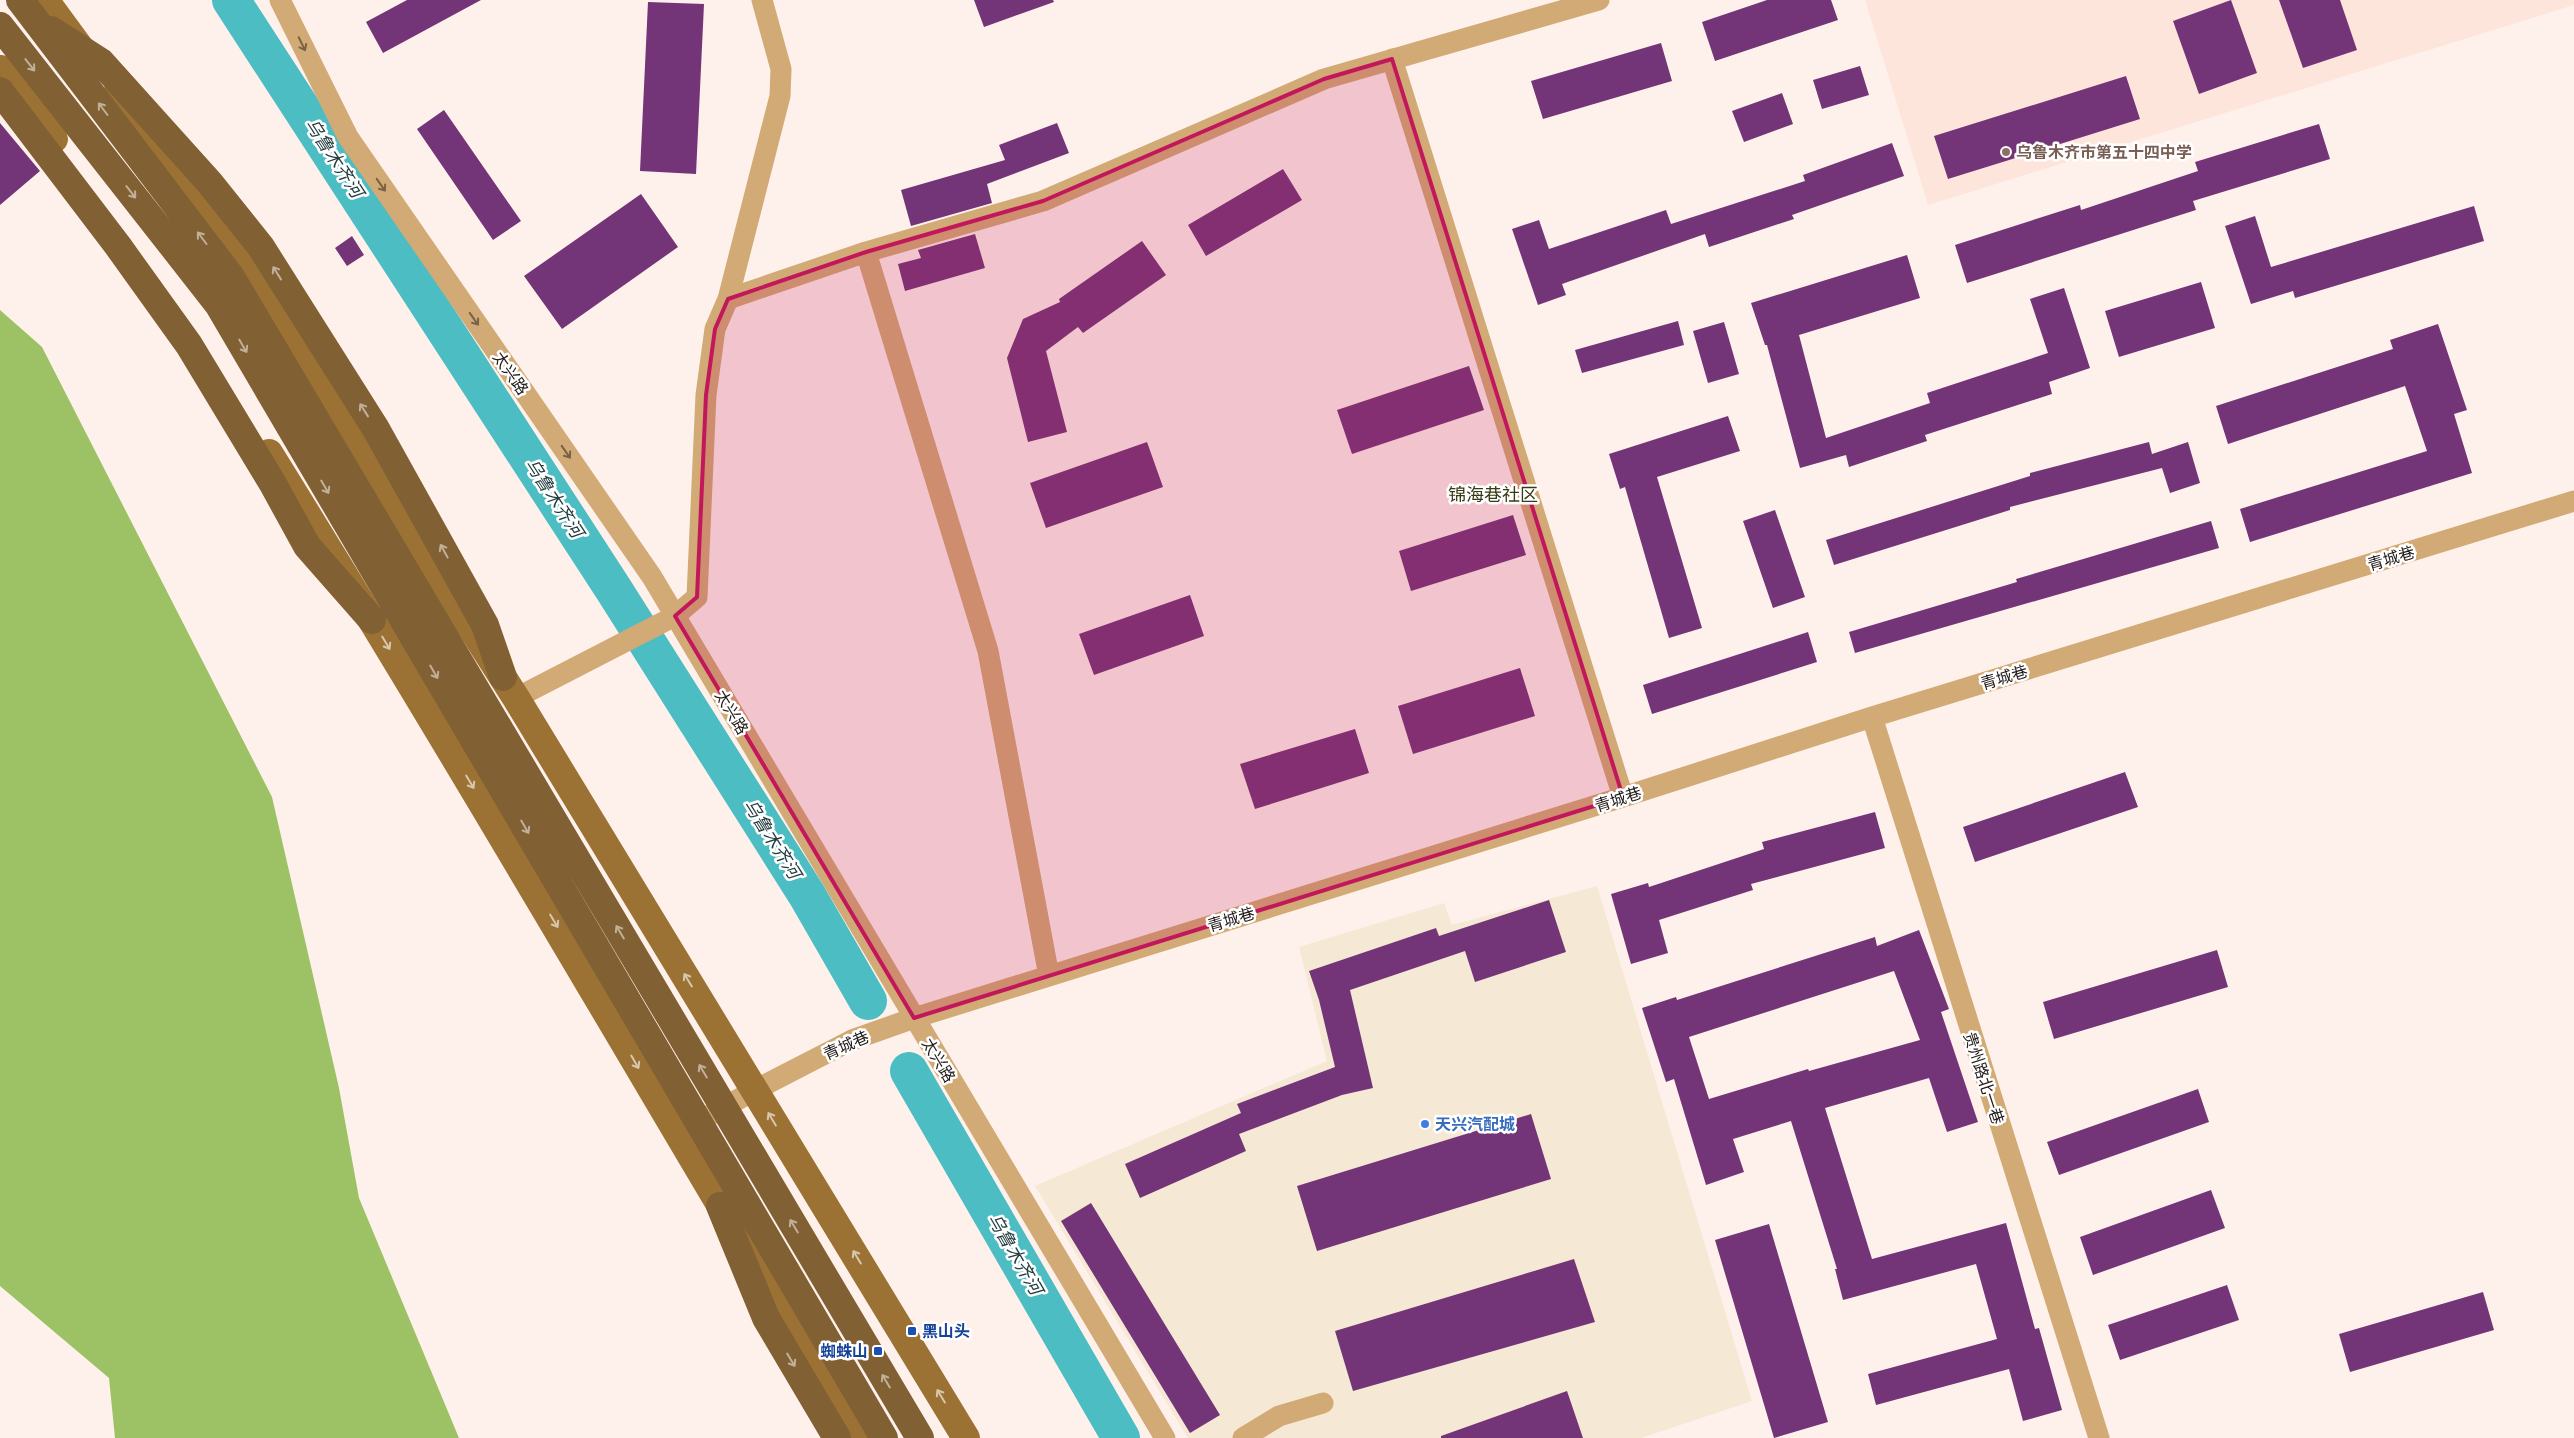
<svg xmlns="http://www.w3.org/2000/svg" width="2574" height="1438" viewBox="0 0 2574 1438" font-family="'Golos Text','Noto Sans SC',sans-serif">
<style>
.commercial{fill:#f5e8d4}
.built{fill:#fee5db}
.forest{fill:#9dc266}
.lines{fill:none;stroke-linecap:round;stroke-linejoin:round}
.river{stroke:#4cbdc3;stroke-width:38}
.building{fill:#733578;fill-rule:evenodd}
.minor{stroke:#d2aa75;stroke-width:21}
.major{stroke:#9c7234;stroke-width:28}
.highway{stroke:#816033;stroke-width:28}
.oneway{stroke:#796246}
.oneway2{stroke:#c0b099}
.oneway3{stroke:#d7c7ae}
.marked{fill:#c2185b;fill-opacity:0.2;stroke:#c2185b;stroke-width:4;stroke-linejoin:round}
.education-dot{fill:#8d6e63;stroke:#fff;stroke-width:2}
.shop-dot{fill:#3f7fe0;stroke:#fff;stroke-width:2}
.transit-dot{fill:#1a4fb4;stroke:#fff;stroke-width:2}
.labels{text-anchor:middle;stroke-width:5;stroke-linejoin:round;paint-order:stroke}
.education-label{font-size:16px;font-weight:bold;fill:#785e54;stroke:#fff;text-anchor:start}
.street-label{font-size:16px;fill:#201a18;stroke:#fff}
.shop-label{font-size:16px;font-weight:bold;fill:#366cbe;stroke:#fff;text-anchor:start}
.transit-label{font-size:16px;font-weight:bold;fill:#164399;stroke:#fff;text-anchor:start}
.water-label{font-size:18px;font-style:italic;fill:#243d3f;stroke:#fff}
.neighbourhood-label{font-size:18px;fill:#353b13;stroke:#fff}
</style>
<rect width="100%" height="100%" fill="#fef1eb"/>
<path class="commercial" d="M1597 886 1752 1401 1641 1438H1188L1035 1186 1327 1061 1299 947 1444 903 1452 925Z"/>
<path class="built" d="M1865 0H2574V5L1928 205Z"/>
<path class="forest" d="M0 310 42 347 272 797 339 1088 359 1198 459 1438H115L109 1378 0 1286Z"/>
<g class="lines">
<path class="river" d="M231 0 614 590 807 895 868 1001
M909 1071 1121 1438"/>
</g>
<path class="building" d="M407 0H481L383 53 366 22Z
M974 0H1053L1054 2 984 27Z
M1767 0H1831L1838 20 1715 61 1702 22Z
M2231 0 2257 73 2199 94 2173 21Z
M2279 0H2340L2357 50 2303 68Z
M648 2 704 4 696 174 640 171Z
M1661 43 1672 81 1543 119 1531 81Z
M1860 66 1869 95 1822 109 1813 80Z
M2126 76 2140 119 1948 179 1934 136Z
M1782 93 1793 124 1744 142 1732 111Z
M444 110 521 221 493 240 417 129Z
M0 123 40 171 0 205Z
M1057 123 1069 153 987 184 992 203 911 226 901 190 1005 160 999 145Z
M2319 124 2330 159 2193 201 2196 210 1967 283 1955 245 2080 205 2081 210 2198 171 2195 162Z
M1892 143 1904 176 1792 215 1794 219 1709 247 1705 234 1562 284 1566 295 1538 305 1512 229 1539 220 1549 249 1666 210 1671 224 1805 181 1803 175Z
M1283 169 1302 200 1206 256 1188 225Z
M641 194 678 247 562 329 524 276Z
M2474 206 2484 241 2295 298 2293 291 2251 304 2225 226 2255 216 2271 267Z
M975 234 985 268 905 291 898 264 921 258 918 250Z
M352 236 364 255 347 266 335 248Z
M1142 241 1166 275 1083 333 1078 327 1046 351 1067 432 1028 442 1007 358 1023 319 1060 302 1059 299Z
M1907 255 1920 298 1799 335 1826 438 1930 403 1927 393 2048 353 2030 299 2064 288 2090 368 2049 382 2052 394 1925 435 1927 441 1849 467 1846 455 1800 468 1767 345H1765L1751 303Z
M2201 282 2215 328 2119 357 2105 311Z
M1678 321 1684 345 1582 373 1575 350Z
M1724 322 1739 374 1708 383 1693 331Z
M2438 324 2467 410 2454 414 2472 473 2250 542 2240 509 2427 451 2405 386 2228 444 2216 406 2393 349 2390 340Z
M1469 366 1484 410 1352 454 1337 410Z
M1728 416 1740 451 1657 477 1702 628 1669 638 1625 487 1620 489 1609 454Z
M1147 442 1163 487 1046 528 1030 483Z
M2149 442 2152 454 2188 442 2200 483 2170 493 2162 468 2010 507V510L1834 565 1826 540 2030 476V473Z
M1775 510 1805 597 1773 608 1743 521Z
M1513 515 1526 555 1411 591 1399 551Z
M2211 521 2219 548 1855 653 1849 632 2017 582 2016 579Z
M1190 595 1204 636 1094 675 1079 634Z
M1808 632 1817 662 1652 714 1643 685Z
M1520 668 1535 716 1413 754 1398 706Z
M1355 729 1369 773 1255 809 1240 764Z
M2125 772 2138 807 1975 862 1963 827Z
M1875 812 1885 848 1751 884 1753 890 1659 920 1668 953 1631 964 1611 894 1648 883 1649 887 1764 849 1762 842Z
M1549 900 1566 952 1475 982 1465 951 1350 990 1373 1088 1342 1095 1239 1134 1246 1151 1140 1198 1125 1164 1241 1113 1237 1104 1335 1067 1319 1000 1309 971 1436 928 1439 936Z
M1919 930 1949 1009 1941 1012 1978 1122 1947 1132 1929 1078 1825 1108 1872 1259 2006 1223 2035 1329 2039 1328 2062 1410 2023 1421 2009 1369 1876 1405 1868 1374 1997 1339 1976 1264 1843 1300 1835 1269H1837L1791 1121 1733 1139 1744 1172 1706 1185 1674 1079 1666 1082 1642 1008 1676 997 1677 1000 1875 937 1877 946ZM1894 971 1920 1040 1809 1071 1808 1069 1709 1099 1689 1037Z
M2217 950 2228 987 2054 1039 2043 1002Z
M2198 1089 2209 1122 2059 1175 2047 1142Z
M1531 1114 1551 1179 1317 1251 1297 1186Z
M2211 1190 2225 1228 2093 1275 2080 1237Z
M1091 1203 1220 1415 1190 1433 1061 1221Z
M1769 1224 1828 1422 1774 1438 1715 1240Z
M1574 1259 1595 1322 1353 1391 1335 1331Z
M2227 1285 2239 1320 2120 1360 2108 1325Z
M2483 1292 2494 1330 2350 1372 2339 1334Z
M1567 1391 1583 1438H1441V1436Z"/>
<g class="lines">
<path class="minor" d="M280 0 348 137 652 577 1165 1438
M1392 59 1623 797
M866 252 988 651 1049 976
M728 299 866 252 1043 201 1324 79 1599 0
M516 698 675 616 697 597 706 395 715 329 728 299 780 96 781 69 762 0
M1872 717 2099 1438
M685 1129 755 1090 852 1040 914 1018 1623 797 1872 717 2574 501
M1243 1438 1279 1416 1323 1403"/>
<path class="major" d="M45 0 81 49
M0 69 54 139
M116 95 209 216 516 698 966 1438
M269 453C471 778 662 1110 859 1438"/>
<path class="highway" d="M20 0 231 277 920 1438
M0 26 218 304 884 1438
M51 30 101 62 209 182 261 247 376 429 485 625 503 677
M0 91 118 246 189 345 273 484 307 546 372 620
M720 1206 766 1318 837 1438"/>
</g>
<defs><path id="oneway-shaft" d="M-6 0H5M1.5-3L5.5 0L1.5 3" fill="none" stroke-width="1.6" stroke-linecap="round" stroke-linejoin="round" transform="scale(1.25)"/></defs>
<g class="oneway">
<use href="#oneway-shaft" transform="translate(302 44) rotate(64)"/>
<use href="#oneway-shaft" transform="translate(381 185) rotate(55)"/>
<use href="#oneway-shaft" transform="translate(474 319) rotate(55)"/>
<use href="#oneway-shaft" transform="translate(566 452) rotate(55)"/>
</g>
<g class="oneway2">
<use href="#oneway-shaft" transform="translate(30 65) rotate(52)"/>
<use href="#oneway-shaft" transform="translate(103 109) rotate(-127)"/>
<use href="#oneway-shaft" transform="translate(131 192) rotate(52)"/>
<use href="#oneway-shaft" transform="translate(202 238) rotate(-127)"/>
<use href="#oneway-shaft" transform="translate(277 273) rotate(-122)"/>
<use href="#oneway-shaft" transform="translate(243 346) rotate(60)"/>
<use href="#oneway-shaft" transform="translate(364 410) rotate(-122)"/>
<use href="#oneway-shaft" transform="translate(325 487) rotate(60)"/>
<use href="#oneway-shaft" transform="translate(444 551) rotate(-119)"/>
<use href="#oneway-shaft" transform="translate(434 672) rotate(60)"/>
<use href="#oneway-shaft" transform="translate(525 827) rotate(60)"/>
<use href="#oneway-shaft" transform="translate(620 932) rotate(-121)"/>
<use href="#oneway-shaft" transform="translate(703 1071) rotate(-121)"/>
<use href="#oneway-shaft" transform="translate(794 1226) rotate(-121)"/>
<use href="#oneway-shaft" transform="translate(791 1360) rotate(59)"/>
<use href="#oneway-shaft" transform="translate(886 1381) rotate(-121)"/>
</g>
<g class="oneway3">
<use href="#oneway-shaft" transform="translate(386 643) rotate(59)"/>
<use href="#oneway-shaft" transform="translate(470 782) rotate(59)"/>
<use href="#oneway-shaft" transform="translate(554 921) rotate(59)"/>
<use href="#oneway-shaft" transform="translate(688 980) rotate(-121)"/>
<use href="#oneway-shaft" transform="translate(635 1062) rotate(60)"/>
<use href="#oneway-shaft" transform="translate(772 1119) rotate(-121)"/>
<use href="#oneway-shaft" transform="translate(857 1257) rotate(-121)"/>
<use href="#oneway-shaft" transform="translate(941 1396) rotate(-121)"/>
</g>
<path class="marked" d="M1392 59 1623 797 914 1018 675 616 697 597 706 395 715 329 728 299 866 252 1043 201 1324 79Z"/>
<circle class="education-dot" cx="2006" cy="152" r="5"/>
<circle class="shop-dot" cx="1425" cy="1124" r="5"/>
<g class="transit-dot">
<rect x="907" y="1326" width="10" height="10" rx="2.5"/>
<rect x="873" y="1346" width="10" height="10" rx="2.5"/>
</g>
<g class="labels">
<g class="education-label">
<text x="2016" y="158">乌鲁木齐市第五十四中学</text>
</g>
<g class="street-label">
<text transform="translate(511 373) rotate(55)" y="6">太兴路</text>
<text transform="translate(2391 558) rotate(-17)" y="6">青城巷</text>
<text transform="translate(2004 677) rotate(-17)" y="6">青城巷</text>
<text transform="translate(732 712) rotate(59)" y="6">太兴路</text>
<text transform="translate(1618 799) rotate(-18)" y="6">青城巷</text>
<text transform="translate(1231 919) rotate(-17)" y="6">青城巷</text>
<text transform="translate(846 1045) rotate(-24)" y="6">青城巷</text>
<text transform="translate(939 1060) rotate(59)" y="6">太兴路</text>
<text transform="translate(1984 1078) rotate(72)" y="6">贵州路北一巷</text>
</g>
<g class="shop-label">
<text x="1435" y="1130">天兴汽配城</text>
</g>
<g class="transit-label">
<text x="922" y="1337">黑山头</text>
<text x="868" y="1357" text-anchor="end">蜘蛛山</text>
</g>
<g class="water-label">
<text transform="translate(334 158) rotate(57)" y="6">乌鲁木齐河</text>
<text transform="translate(554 498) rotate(57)" y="6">乌鲁木齐河</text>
<text transform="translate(772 839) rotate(58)" y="6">乌鲁木齐河</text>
<text transform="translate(1015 1254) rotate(60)" y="6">乌鲁木齐河</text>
</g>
<g class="neighbourhood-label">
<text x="1493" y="501">锦海巷社区</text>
</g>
</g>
</svg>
